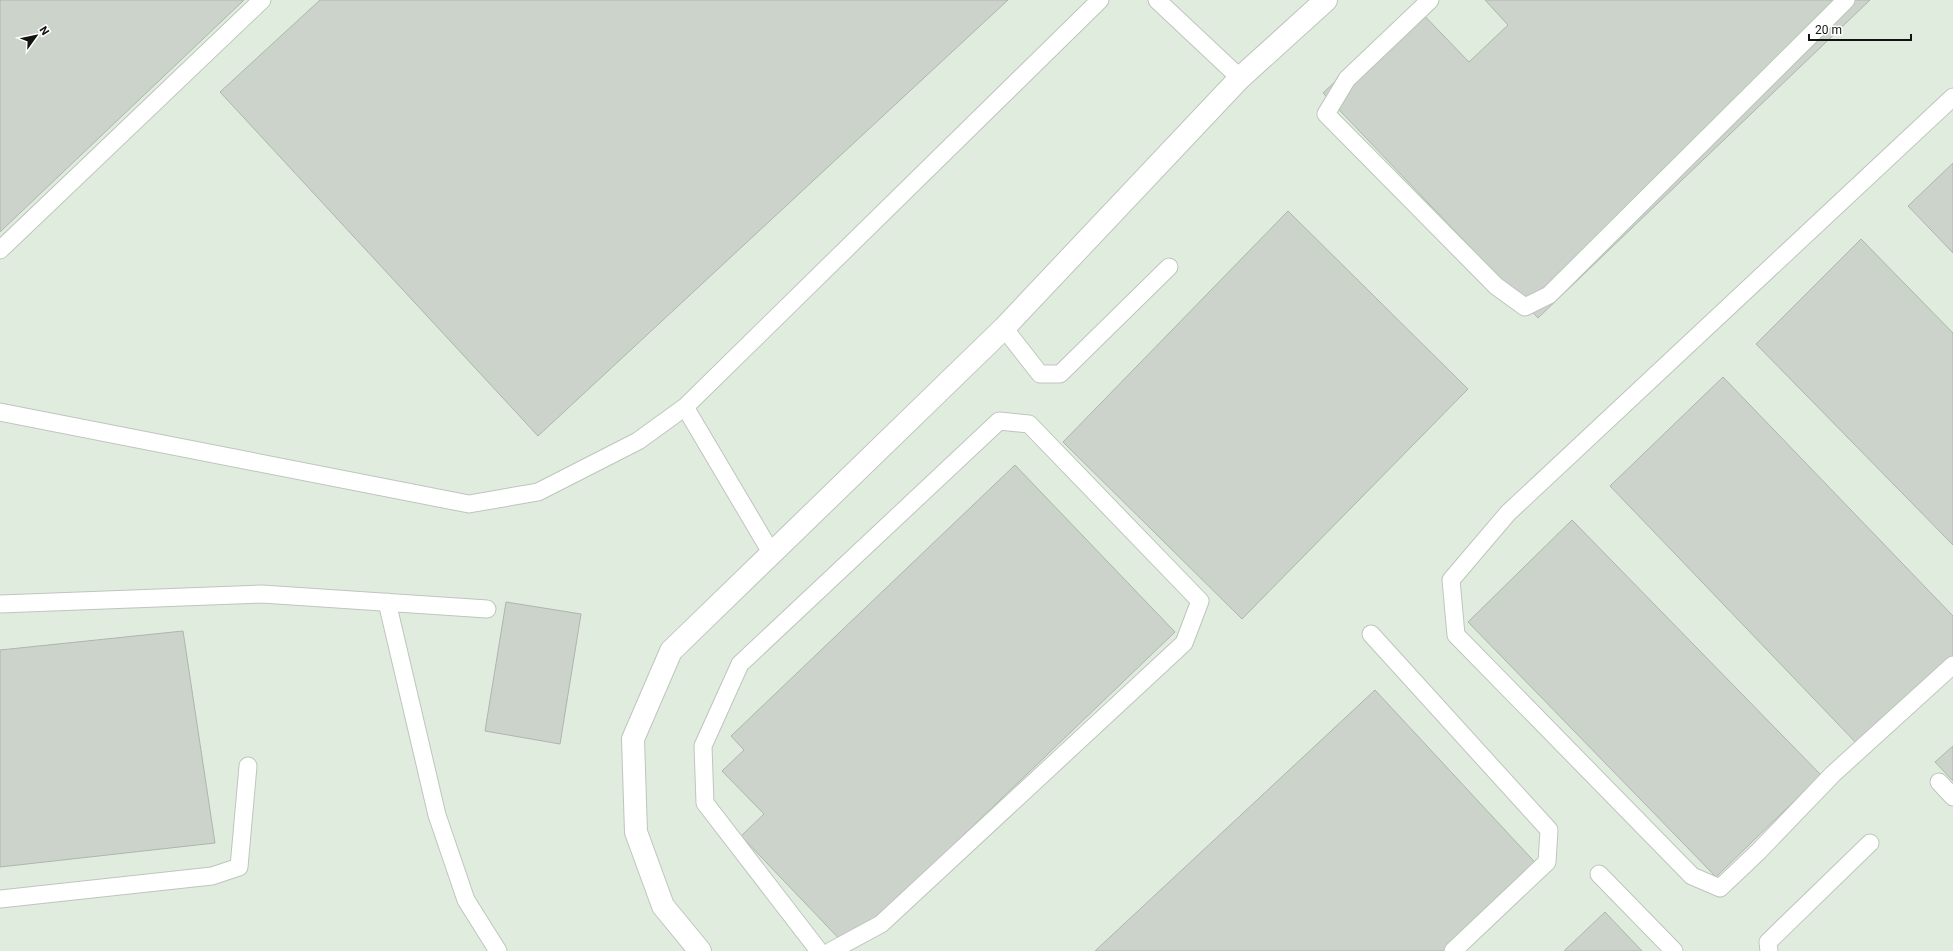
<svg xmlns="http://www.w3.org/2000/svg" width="1953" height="951" viewBox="0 0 1953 951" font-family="Roboto,sans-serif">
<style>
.built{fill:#e0edde}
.building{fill:#ccd3cb;stroke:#aeb5ad}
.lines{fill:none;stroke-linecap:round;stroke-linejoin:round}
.lane-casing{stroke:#bec5bd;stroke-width:19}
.street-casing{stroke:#bec5bd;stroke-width:24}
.lane{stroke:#fff;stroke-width:17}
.street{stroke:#fff;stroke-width:22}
</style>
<rect width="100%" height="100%" fill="#eef6ed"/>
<path class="built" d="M0 0H1953V951H0Z"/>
<path class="building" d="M0 0H244L0 232Z
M320 0H1008L538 436 220 92Z
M1485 0H1870L1538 318 1323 93 1415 6 1469 62 1508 25Z
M1953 163V253L1908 206Z
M1288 211 1468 389 1242 619 1063 442Z
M1861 239 1953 333V545L1756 344Z
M1723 377 1953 616V657L1860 747 1610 486Z
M1015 465 1175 632 847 947 741 836 764 814 722 771 744 750 731 736Z
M1572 520 1821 775 1716 877 1468 622Z
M506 602 581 614 560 744 485 731Z
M183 631 215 843 0 867V650Z
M1375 690 1543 871 1457 951H1095Z
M1953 746V781L1935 762Z
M1605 912 1642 951H1564Z"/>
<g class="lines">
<g class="lane-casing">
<path id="lane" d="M1157 0 1240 78
M1430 0 1347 79 1326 114 1496 286 1525 307 1549 295 1846 0
M1953 97 1508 513 1451 580 1456 635 1692 876 1720 888 1759 851 1833 774 1953 665
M0 250 262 0
M1004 328 1040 374H1060L1169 267
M685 407 772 554
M0 412 469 504 538 492 638 441 685 407 1100 0
M387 602 437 815 466 900 498 951
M0 604 262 594 487 609
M1371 634 1549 830 1547 862 1453 951
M1939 782 1953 797
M1599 874 1674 951
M0 899 212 876 239 867 248 766
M819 951 705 803 703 746 740 664 999 421 1029 424 1200 601 1184 643 881 924 831 951
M1769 951 1768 942 1870 843"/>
</g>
<g class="street-casing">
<path id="street" d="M700 951 663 906 636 832 633 739 671 651 1004 328 1240 78 1326 0"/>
</g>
<use href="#lane" class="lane"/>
<use href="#street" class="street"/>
</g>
<g transform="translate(36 36) rotate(57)" stroke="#ffffff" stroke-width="3" paint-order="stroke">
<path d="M0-3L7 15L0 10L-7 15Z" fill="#111310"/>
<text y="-6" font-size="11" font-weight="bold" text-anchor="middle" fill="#111310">N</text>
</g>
<path d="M1809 34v6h102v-6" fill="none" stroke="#111310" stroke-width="2"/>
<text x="1815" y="34" font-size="12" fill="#111310" stroke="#ffffff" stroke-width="3" paint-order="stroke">20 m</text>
</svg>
